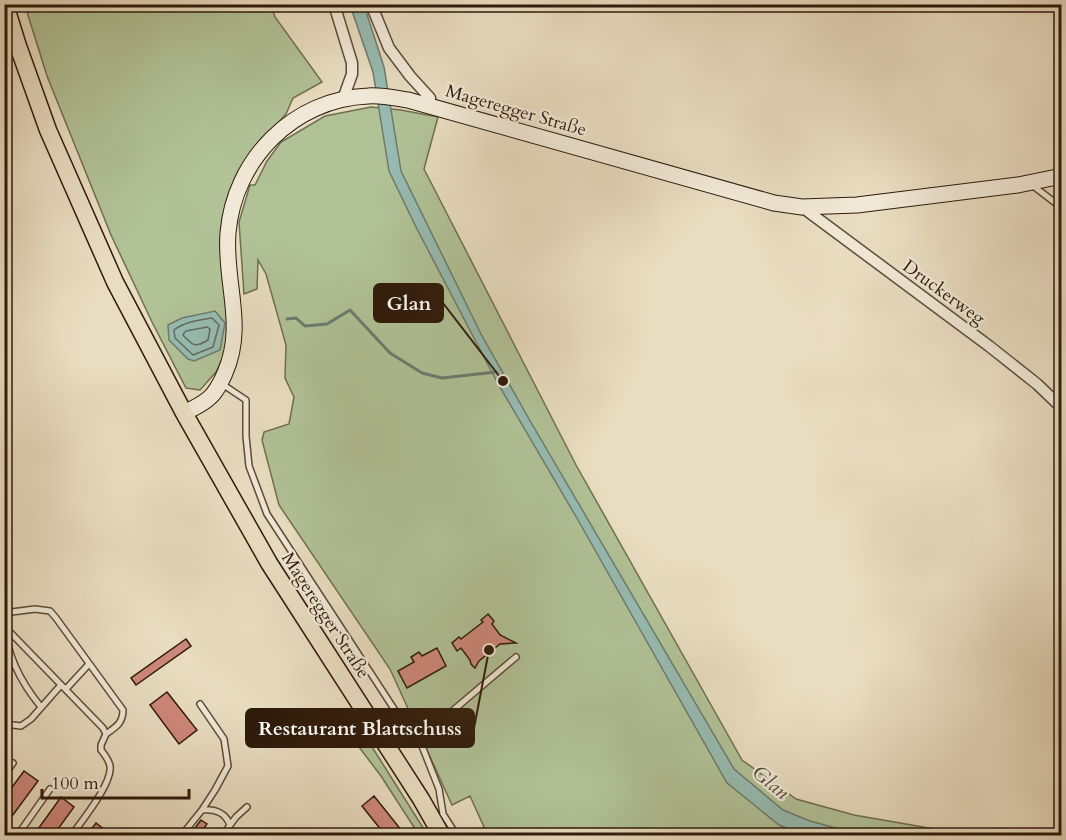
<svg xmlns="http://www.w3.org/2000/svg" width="1066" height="840" viewBox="0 0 1066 840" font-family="Cardo,serif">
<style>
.green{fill:#b1c297;stroke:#706e50;stroke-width:1.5}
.water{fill:#97bcb2;stroke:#6d7b6f;stroke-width:1.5}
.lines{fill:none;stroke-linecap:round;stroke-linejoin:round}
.shore{stroke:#626b5e;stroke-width:1.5}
.stream{stroke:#6d7b6f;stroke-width:3}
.building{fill:#ce887a;stroke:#2e1a0a;stroke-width:1.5}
.lane-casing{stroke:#5d4b38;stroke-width:8}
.street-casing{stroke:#5d4b38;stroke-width:13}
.secondary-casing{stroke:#2e1a0a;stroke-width:17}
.primary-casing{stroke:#2e1a0a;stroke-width:19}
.lane{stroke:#f1e9d7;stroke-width:5}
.street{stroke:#f1e9d7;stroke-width:10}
.secondary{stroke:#f1e9d7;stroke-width:15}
.primary{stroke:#e9ddc1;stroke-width:16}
.labels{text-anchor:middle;stroke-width:4.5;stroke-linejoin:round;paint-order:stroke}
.street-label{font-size:18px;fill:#2e1a0a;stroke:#f1e9d7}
.water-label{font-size:20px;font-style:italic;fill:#4e4b3c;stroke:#f1e9d7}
.leader{fill:none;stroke:#2e1a0a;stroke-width:2}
.callout-dot{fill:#2e1a0a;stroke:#f1e9d7;stroke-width:2}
.callout{fill:#2e1a0a;stroke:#2e1a0a;stroke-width:2}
.callout-label{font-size:20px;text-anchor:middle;font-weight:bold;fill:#fff}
</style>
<rect width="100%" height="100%" fill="#e9ddc1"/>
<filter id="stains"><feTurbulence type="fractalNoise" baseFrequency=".00333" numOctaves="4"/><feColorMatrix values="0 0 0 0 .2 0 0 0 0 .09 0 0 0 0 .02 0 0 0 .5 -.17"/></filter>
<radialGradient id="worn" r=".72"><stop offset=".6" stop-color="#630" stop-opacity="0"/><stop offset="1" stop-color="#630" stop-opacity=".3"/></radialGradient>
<path class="green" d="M38 4 271 5 275 17 322 82 293 98 286 114 250 153 237 173 222 225 230 342 216 372 200 390 186 388 152 322 111 235 47 76 27 12 38 9Z
M371 107 401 110 438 117 424 169 576 465 742 760 796 799 854 815 969 835H490L484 827 470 796 452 805 390 669 279 505 262 440 264 432 289 424 294 397 285 378 286 345 266 274 258 260 257 289 244 294 239 222 250 185H255L267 161 281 142 325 116Z
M367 739 427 834V835H419L381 776 359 747Z"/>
<path class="water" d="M350 5H364L384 67 401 171 481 334 529 419 734 769 783 810 810 821 861 835H804L779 825 727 783 578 520 497 382 416 227 389 171 373 72Z
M215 311 225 323 220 350 194 361 188 359 169 340 168 325 182 318Z"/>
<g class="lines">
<path class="shore" d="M212 318 219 325 213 347 193 355 175 338 174 330C184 322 199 320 212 318Z
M207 327 210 329 208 340C195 348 193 346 183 335L184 333 186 331Z"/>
<path class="stream" d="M287 319 296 318 305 326 327 324 350 310 390 353 422 373 442 378 496 372"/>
</g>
<path class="building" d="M488 614 494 621 492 624 500 635 516 643 500 644 479 661 475 668 471 664 470 660 461 648 457 651 452 643 459 637 461 639 483 622 481 620Z
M186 639 191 646 136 685 131 678Z
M437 648 446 666 407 688 398 671 414 662 411 657 419 652 422 656Z
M167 692 197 730 179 744 150 705Z
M24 771 38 781 4 827V798Z
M374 796 406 836H386L362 806Z
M61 797 74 807 53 836H33Z
M201 820 207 824 202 831 208 836H189Z
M96 823 113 836H86Z"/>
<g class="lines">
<g class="lane-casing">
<path id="lane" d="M1032 185 1062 208
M222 384 246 400V436L249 466 267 514 398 715 410 730 420 741 439 789 443 814 457 836
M4 613 35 609 50 611 56 618 123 710C123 723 116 727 106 734
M4 626 103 728 106 734 101 745V750C105 755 109 760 110 766 113 783 81 822 71 836
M5 626C7 656 23 685 41 707
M66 689 89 664
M200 704 224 739 228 766 215 790 202 810
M4 724 21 726 31 719 61 685
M420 741 450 713 516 657
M4 775 13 763
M17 836 50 789
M181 836 202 810C215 809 225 812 230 825
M222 836 236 817 247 807"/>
</g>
<g class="street-casing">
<path id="street" d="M334 4 352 63V74L343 99
M371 4 389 48 410 76 430 98V106
M802 207 989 346 1037 384 1062 408"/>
</g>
<g class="secondary-casing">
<path id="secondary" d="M184 413C192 409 201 405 208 399 216 393 221 382 225 373 246 325 224 282 228 233 234 160 293 99 368 96 381 95 395 98 408 100L774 203 802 207 857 205 1018 185 1062 176"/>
</g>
<g class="primary-casing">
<path id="primary" d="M5 4 18 46 48 130 115 282 184 413 269 563 421 799 442 836"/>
</g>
<use href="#lane" class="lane"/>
<use href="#street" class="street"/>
<use href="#secondary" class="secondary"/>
<use href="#primary" class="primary"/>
</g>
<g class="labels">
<g class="street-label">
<text transform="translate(516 110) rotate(16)" y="6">Mageregger Straße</text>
<text transform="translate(944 292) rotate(36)" y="6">Druckerweg</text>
<text transform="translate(326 615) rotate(57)" y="6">Mageregger Straße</text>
</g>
<g class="water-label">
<text transform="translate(771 782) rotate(39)" y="7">Glan</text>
</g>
</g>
<path class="leader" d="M503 381L443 303M489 650L474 728"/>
<g class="callout-dot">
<circle cx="503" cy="381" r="6"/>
<circle cx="489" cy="650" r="6"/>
</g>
<g class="callout">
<rect x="374" y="284" width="69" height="38" rx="6"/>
<rect x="246" y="709" width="228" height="38" rx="6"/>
</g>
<g class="callout-label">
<text x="409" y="310">Glan</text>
<text x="360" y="735">Restaurant Blattschuss</text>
</g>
<rect width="1066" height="840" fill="none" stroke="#e9ddc1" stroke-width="24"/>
<rect x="6" y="6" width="1054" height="828" fill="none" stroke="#2e1a0a" stroke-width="3"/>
<rect x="12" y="12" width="1042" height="816" fill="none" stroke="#2e1a0a" stroke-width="1.5"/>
<path d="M42 789v9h147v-9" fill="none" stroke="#2e1a0a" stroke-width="3"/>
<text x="51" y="789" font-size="18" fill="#2e1a0a" stroke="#f1e9d7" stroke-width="4.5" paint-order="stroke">100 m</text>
<rect width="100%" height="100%" filter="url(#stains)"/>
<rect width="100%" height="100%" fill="url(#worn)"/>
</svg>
